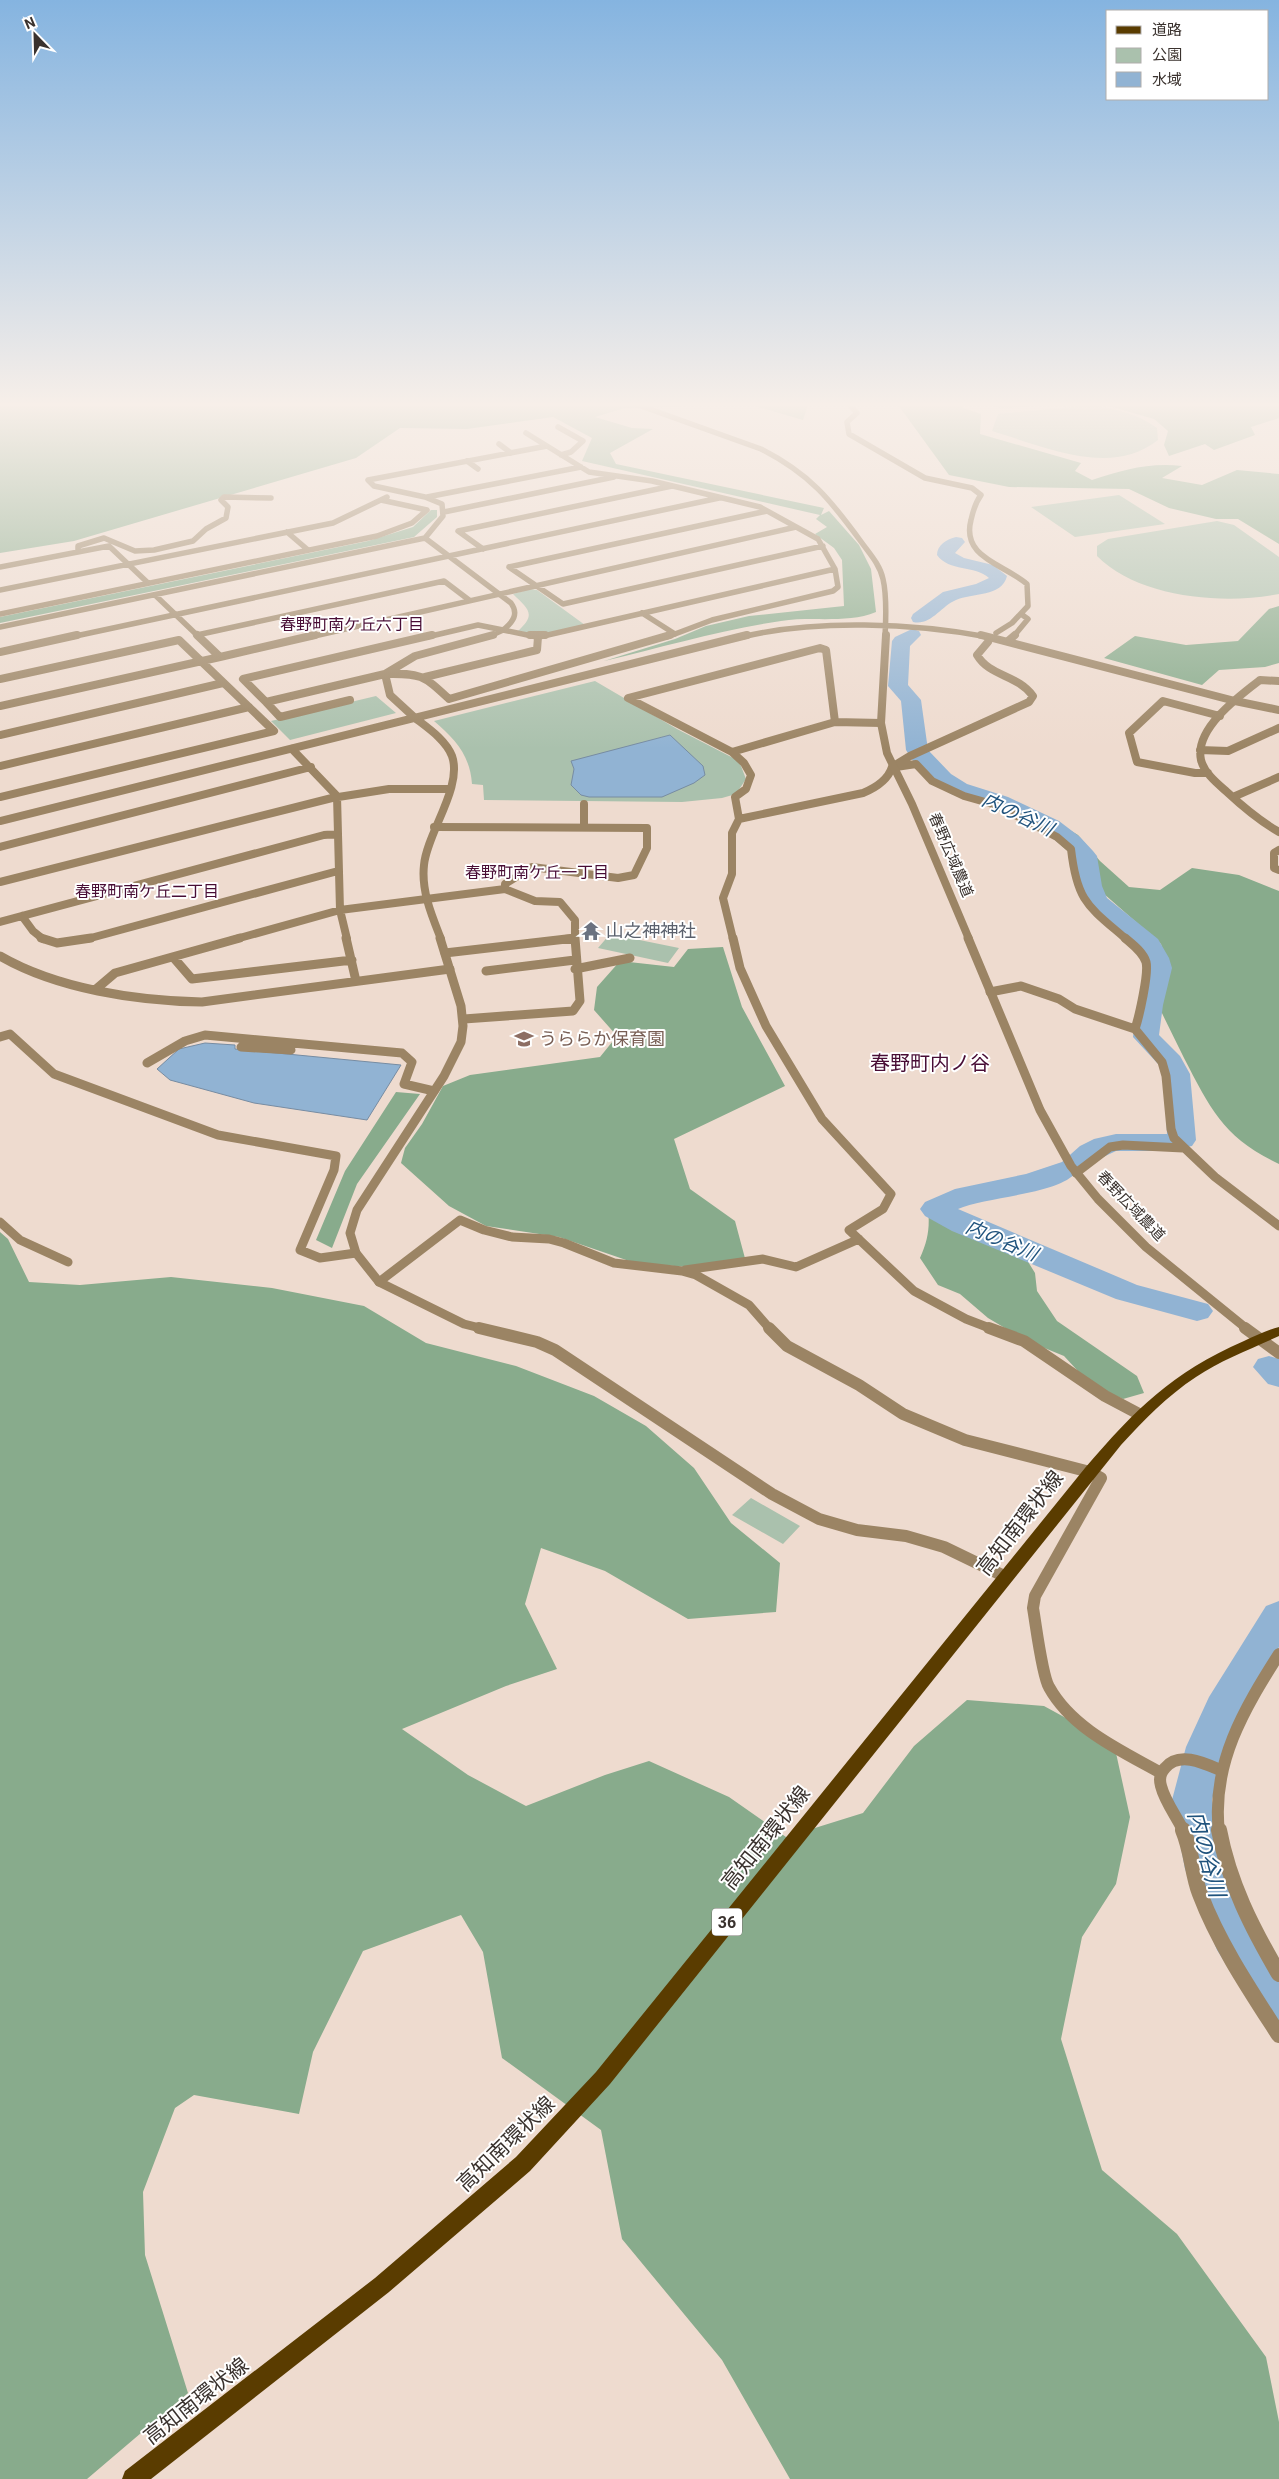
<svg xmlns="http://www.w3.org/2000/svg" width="1279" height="2479" viewBox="0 0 1279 2479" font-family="Roboto,'Noto Sans JP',sans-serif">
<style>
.green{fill:#aac1ad}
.forest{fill:#88ab8c}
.water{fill:#91b3d3;stroke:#778ca2}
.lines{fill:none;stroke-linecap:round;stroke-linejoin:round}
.river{fill:#91b3d3;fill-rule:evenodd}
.minor-far4{stroke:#9b8464;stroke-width:5.5}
.minor-far3{stroke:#9b8464;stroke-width:8}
.minor-far2{stroke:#9b8464;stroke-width:9}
.minor-far1{stroke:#9b8464;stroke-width:12}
.minor{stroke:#9b8464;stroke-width:16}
.tertiary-far4{stroke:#9b8464;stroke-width:5.5}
.tertiary-far3{stroke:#9b8464;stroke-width:8}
.tertiary-far2{stroke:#9b8464;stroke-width:9}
.tertiary-far1{stroke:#9b8464;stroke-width:12}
.tertiary{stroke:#9b8464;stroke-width:16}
.primary{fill:#5a3c00;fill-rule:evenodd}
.labels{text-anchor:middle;stroke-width:4;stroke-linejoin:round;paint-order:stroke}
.far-street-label{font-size:15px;fill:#3a322e;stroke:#fff}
.far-neighbourhood-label{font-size:16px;fill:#480d35;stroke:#fff}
.shield{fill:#fff;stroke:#75706d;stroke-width:1}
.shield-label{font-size:16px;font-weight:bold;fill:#3a322e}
.worship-label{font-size:18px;fill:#5b616d;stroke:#fff;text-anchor:start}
.education-label{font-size:18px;fill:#785e54;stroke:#fff;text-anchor:start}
.water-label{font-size:19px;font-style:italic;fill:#20537d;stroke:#fff}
.quarter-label{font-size:20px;fill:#480d35;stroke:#fff}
.near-street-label{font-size:21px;fill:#3a322e;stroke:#fff}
.near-water-label{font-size:22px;font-style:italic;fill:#20537d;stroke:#fff}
</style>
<rect width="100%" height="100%" fill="#eedbcf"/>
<path class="green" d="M990 402H1073L1000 409Z
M1093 405C1116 410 1137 413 1157 428L1158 440C1110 478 1043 446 992 431L998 414Z
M1119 495 1165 524 1075 537 1031 507Z
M1217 521 1234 525 1279 557V594C1224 605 1138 598 1097 556V546L1108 539Z
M530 589 537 590 585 625 539 635 518 631C537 614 528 609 513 594Z
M595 681 677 729 739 761 746 779 736 794 722 798 682 802 484 800 483 785 472 784C470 755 455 739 434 721Z
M376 696 396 713 290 740 271 721Z
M610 934 679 948 668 963 598 948Z
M751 1498 800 1526 783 1544 732 1515Z"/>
<path class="forest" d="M0 402H730L673 407 625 408 595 417 632 428 653 429 610 453 616 464 824 508 821 515 829 511 859 545 871 569 876 612C847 624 812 616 781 621 721 630 663 647 604 661L675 639 706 626 749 616 844 606 842 560 834 548 815 534 827 527 816 519 820 515 582 461 592 438 553 417 467 429 400 428 356 458 74 541 0 553Z
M741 402H809L803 420Z
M896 402H962L961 407 981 414 980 434 1081 463 1075 471 1092 480C1122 470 1150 462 1182 466L1162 478 1202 485 1237 470 1279 474V544L1238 519H1216L1169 508 1129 489 1009 487 949 475Z
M1095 402H1279V418L1251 427 1255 435 1214 450 1205 444 1169 456 1164 445 1168 431 1154 419Z
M431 510H437V517L414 537 0 623V617L368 541 413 527Z
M1279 606V663L1265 667 1219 670 1202 685 1104 658 1135 636 1186 645 1238 641 1269 609Z
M1053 820 1078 835 1100 861 1129 887 1160 890 1192 868 1239 875 1279 891V1164C1224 1138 1211 1110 1184 1058 1174 1037 1163 1017 1154 995L1167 968 1161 944 1095 886 1070 853 1040 827Z
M723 947 742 1007 785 1086 674 1139 690 1189 735 1221 746 1262 701 1268 635 1263 559 1237 486 1226 449 1206 401 1163 405 1148 422 1124 443 1086 470 1075 600 1057 617 1036 594 1010 597 987 620 961 674 967 688 949Z
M396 1092 420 1094 357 1184 332 1248 316 1240 345 1171Z
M928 1208 948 1221 1000 1240 1022 1252 1035 1273 1037 1291 1057 1321 1137 1376 1144 1393 1123 1399 1090 1384 1064 1356 1025 1340 988 1318 960 1294 938 1285 920 1258C928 1240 930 1228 928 1208Z
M0 1232 8 1239 29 1282 80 1285 171 1277 272 1288 364 1306 426 1343 516 1366 594 1396 646 1426 694 1468 731 1523 780 1563 776 1612 688 1619 605 1571 541 1548 525 1604 557 1669 506 1686 402 1729 468 1775 526 1806 605 1775 649 1761 729 1797 786 1837 863 1813 914 1746 967 1700 1044 1706 1086 1729 1116 1753 1130 1817 1116 1884 1082 1937 1061 2039 1102 2170 1177 2234 1266 2357 1279 2422V2479H790L722 2360 622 2239 601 2130 502 2058 483 1952 461 1915 363 1951 313 2052 299 2114 194 2095 175 2108 143 2192 145 2255 188 2393 87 2479H0Z"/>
<path class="water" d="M670 735 703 766 705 775 694 783 662 797H589L581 795 571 785 574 769 571 761Z
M205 1043 235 1045V1049L401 1065 367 1120 254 1103 170 1080 157 1069 179 1049Z"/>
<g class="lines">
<path class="river" d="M956 537 962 538 965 542 955 553 964 558 993 565 1007 576C1002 597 972 593 956 600 941 606 931 626 913 622L911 618 913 614 943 592 976 584 989 578C975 565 949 572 937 555 937 545 947 539 956 537Z
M912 629 919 631 921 635 910 646 908 685 921 700 928 750 951 774 967 784 1008 797 1059 821 1080 837 1093 851 1097 856 1102 886 1107 898 1158 939 1169 958 1172 968 1163 1005 1159 1035 1180 1056 1190 1074 1196 1140 1192 1146 1166 1151H1116L1101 1158 1086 1169 1076 1172C1061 1194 985 1197 958 1209L1137 1285 1208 1304 1213 1311 1208 1318 1197 1321 1116 1299 952 1231 925 1216 920 1209 925 1202 955 1189 1026 1174 1062 1162 1080 1146 1094 1139 1116 1134H1167L1164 1074 1159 1065 1133 1037 1137 1005 1146 968 1139 948 1102 920 1089 906 1078 886 1074 857 1064 847 1043 831 992 807 951 794 935 784 915 764 906 750 901 701 888 686 892 641 895 637Z
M1269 1356 1279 1359V1387L1268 1384 1253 1367 1258 1359Z
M1279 1601V1647L1244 1704 1226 1747 1212 1800 1227 1869 1249 1925 1279 1969V2028L1263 2022 1217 1950 1185 1869 1172 1800 1186 1747 1209 1697 1266 1606Z"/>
<path class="minor-far4" d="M847 402 857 413 847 422 849 434 925 478 972 488 981 495C975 503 973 511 971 520 961 558 1004 564 1027 584L1028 606 1012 623 996 633
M558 427 583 441 571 452 561 455
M526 433 547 446
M499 444 511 453
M467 461 478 469
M427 497 581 467
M444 512 614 477
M287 532 308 550
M483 549 458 531 672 486
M78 552V546L104 538 135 551 154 550 193 541 206 529 226 518 228 507 221 500 224 497 271 498
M0 567 109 546 148 583
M509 567 563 604 823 546
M509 567 767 511
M0 590 333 523 387 497
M155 595 199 637
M642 613 675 634
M0 614 377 536 412 523 427 510 381 500
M0 627 425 538
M503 630 537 637
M503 630C513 622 519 614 511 603L425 538 443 516 442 504 425 497 374 486 368 480 547 446 589 472 652 481 760 507 818 539 835 569
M197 635 444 581 469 600
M71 637 719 498
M310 637 796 527
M427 637 478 625 503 630
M488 637 503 630
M539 637 835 569
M667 637 712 620 833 591 838 587 835 569
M1013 637 1028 619 1021 614"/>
<path class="minor-far3" d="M197 635 220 657 315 635
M530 635H545
M1008 641 1015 635
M0 652 77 635
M385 674 266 702 243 679 432 635
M385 674 415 656 493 635
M385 674C421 673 423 675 449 699L670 635
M385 674 390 695 415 718
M425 677 537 650 538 637
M0 679 179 640 274 731 0 797
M1279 681 1260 680C1239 696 1194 729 1201 760 1204 773 1218 784 1227 792 1243 807 1260 821 1279 832
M266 702 280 717 350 700
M0 706 220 657
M0 735 223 683
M292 749 337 796 340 910 347 939
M1200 750 1228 751 1279 728
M732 752 835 722 881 723
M0 766 249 707
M896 767 916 764 932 781 964 796 996 805 1057 837 1071 849C1077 902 1088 906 1126 939
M1208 773H1195L1137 762 1129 733 1163 701 1220 716
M1233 797 1279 777
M584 804V827
M739 819 735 797 746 789 751 775 744 763 732 752 628 698 820 648 826 650 835 722
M434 827 647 828V848L634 875 618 878 532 867 505 884V889
M0 847 311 767
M1279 850 1274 853V868L1279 870
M0 882 332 798 389 789H449
M22 916 33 931 43 939
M0 922 324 835 338 834
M87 939 338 871
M236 939 340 910 505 889 535 901 560 902 575 920V939
M565 939 575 938
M733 939 723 898 732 874V833L739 819 863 793C875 788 888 780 892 767L910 756 1029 702 1033 696C1017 674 990 677 977 655L988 642"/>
<path class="minor-far2" d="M41 938 57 943 91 938
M346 938 356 981
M733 938 740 968 766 1026 822 1119 891 1194 883 1209 849 1230 914 1291 966 1319 992 1329
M1125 938C1132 944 1143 952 1146 962 1149 973 1139 1017 1135 1029L1162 1062 1166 1076 1171 1129 1174 1138 1215 1177 1279 1226
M445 953 575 938
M0 956C57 989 137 1001 202 1002L450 969
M173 957 192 979 352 960
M575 969 630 958
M486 971 575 960
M95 990 115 973 240 938
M990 992 1021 986 1059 999 1075 1009 1135 1029
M464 1019 573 1011 580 1001 575 938
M0 1037 10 1034 54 1074 218 1135 336 1156 334 1170 300 1250 320 1258 356 1253
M241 1047 291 1050
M147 1063 185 1041 205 1035 402 1053 412 1062 404 1084 434 1091
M1076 1173 1110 1147 1123 1145 1183 1148
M0 1222 20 1240 68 1262
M685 1270 763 1259 796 1267 859 1239
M379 1282 460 1220 484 1230 512 1237 549 1239 564 1243 614 1263 682 1271 696 1275 749 1305 770 1329"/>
<path class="minor-far1" d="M769 1328 787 1346 859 1385 903 1414 965 1440 1090 1472 1101 1478 1035 1596 1033 1608C1036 1625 1042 1675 1049 1687 1072 1729 1122 1751 1161 1773
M989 1328 1024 1341 1105 1396 1139 1414
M1184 1832C1177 1817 1165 1802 1161 1786 1159 1779 1160 1773 1165 1768 1179 1751 1204 1763 1220 1770"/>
<path class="minor" d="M1183 1830C1192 1851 1192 1873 1200 1894 1219 1944 1250 1990 1279 2035"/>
<path class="tertiary-far4" d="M630 402 761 449C810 474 830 499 862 543 870 554 880 565 883 579 887 596 886 619 885 637
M742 637C815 619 914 623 988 637"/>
<path class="tertiary-far3" d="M886 635 881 723 887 753 912 804 969 939
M981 635 1235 701 1279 710
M415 718C428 728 446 740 452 756 463 787 427 833 424 865 421 891 432 916 441 939
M0 821 747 635"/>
<path class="tertiary-far2" d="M440 938 461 1006 463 1026 461 1042 444 1076 357 1210 350 1233 356 1253 379 1282 464 1324 484 1329
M968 938 1040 1110 1071 1166 1098 1199 1146 1247 1247 1329"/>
<path class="tertiary-far1" d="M479 1328 537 1342 555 1350 772 1494 819 1519 857 1530 906 1536 944 1547 1006 1577
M1245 1328 1279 1353
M1219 1832C1211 1764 1244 1709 1279 1654"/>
<path class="tertiary" d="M1219 1830C1229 1883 1252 1928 1279 1974"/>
<path class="primary" d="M1279 1327V1336C1251 1349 1221 1360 1196 1377 1167 1396 1144 1420 1121 1445L610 2084 530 2171 389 2292 151 2479H122L125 2471 375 2278 516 2157 596 2072 1085 1468C1136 1409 1171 1373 1244 1341 1255 1336 1267 1330 1279 1327Z"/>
</g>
<linearGradient id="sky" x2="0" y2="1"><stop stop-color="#85b4e0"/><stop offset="0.54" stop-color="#f7efe9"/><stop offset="1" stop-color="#f7efe9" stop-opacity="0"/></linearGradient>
<rect width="1279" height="749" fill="url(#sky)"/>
<defs>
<g id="temple-bare" transform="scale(1.5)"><path d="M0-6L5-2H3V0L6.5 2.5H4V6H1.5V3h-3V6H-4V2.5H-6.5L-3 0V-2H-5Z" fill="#6b7280" stroke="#fff" stroke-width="2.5" paint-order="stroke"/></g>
<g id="school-bare" transform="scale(1.5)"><path d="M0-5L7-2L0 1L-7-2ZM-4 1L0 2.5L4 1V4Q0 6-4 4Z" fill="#8d6e63" stroke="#fff" stroke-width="2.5" paint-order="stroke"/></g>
</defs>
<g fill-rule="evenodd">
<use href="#temple-bare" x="591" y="931"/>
<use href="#school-bare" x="524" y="1039"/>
</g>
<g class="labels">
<g class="far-street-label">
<text transform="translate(951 855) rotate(67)" y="5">春野広域農道</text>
<text transform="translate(1131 1206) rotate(46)" y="5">春野広域農道</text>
</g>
<g class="far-neighbourhood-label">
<text x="352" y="630">春野町南ケ丘六丁目</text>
<text x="537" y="878">春野町南ケ丘一丁目</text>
<text x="147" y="897">春野町南ケ丘二丁目</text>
</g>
<rect class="shield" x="712" y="1908.5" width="30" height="27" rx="4"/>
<g class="shield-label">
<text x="727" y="1928">36</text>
</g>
<g class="worship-label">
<text x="606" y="937">山之神神社</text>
</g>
<g class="education-label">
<text x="539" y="1045">うららか保育園</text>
</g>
<g class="water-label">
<text transform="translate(1018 814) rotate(25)" y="7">内の谷川</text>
<text transform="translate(1002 1240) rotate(23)" y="7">内の谷川</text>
</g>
<g class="quarter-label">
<text x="930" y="1070">春野町内ノ谷</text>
</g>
<g class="near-street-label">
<text transform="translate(1020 1523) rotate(-52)" y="7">高知南環状線</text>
<text transform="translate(766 1838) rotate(-51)" y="7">高知南環状線</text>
<text transform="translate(506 2144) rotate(-44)" y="7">高知南環状線</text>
<text transform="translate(196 2401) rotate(-38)" y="7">高知南環状線</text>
</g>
<g class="near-water-label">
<text transform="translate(1207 1854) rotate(75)" y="8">内の谷川</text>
</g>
</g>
<rect x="1106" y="10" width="162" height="90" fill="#ffffff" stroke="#b0adab"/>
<rect x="1116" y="26" width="25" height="8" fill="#5a3c00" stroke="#b0adab"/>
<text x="1152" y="35" font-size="15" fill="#3a322e">道路</text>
<rect x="1116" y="48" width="25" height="15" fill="#aac1ad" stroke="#b0adab"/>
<text x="1152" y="60" font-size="15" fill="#3a322e">公園</text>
<rect x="1116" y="72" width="25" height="15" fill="#91b3d3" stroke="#b0adab"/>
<text x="1152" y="85" font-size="15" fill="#3a322e">水域</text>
<g transform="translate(35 35) rotate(337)" stroke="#ffffff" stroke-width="4" paint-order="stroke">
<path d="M0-4L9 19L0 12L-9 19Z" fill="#3a322e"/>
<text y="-8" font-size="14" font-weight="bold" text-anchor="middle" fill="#3a322e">N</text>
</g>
</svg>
